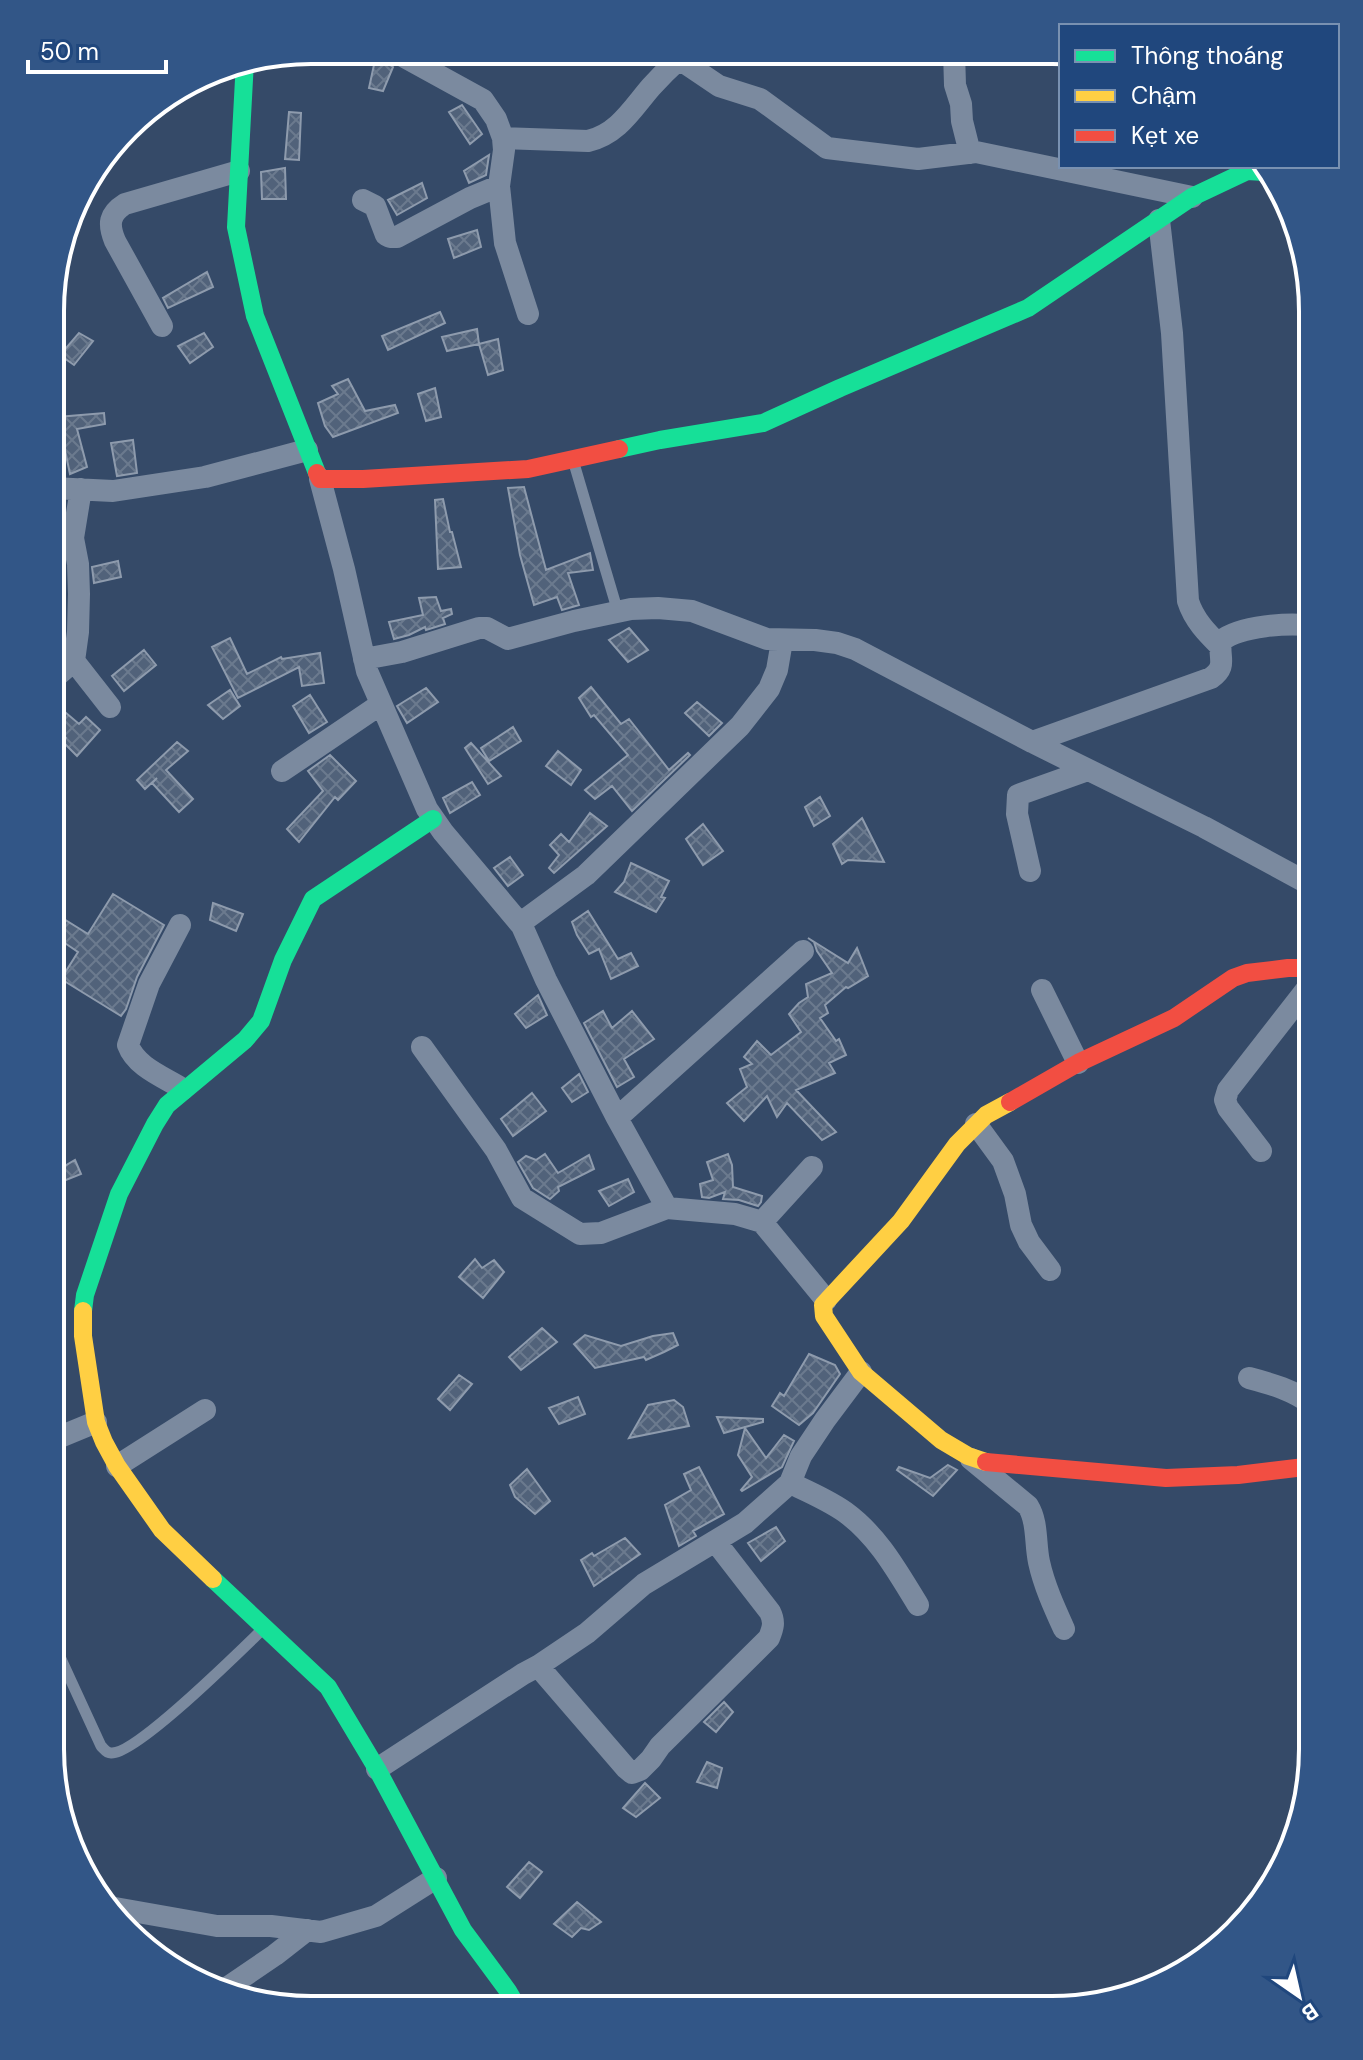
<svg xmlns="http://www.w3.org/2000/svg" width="1363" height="2060" viewBox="0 0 1363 2060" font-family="'DM Sans',sans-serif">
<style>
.building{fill:url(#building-cross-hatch);stroke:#8e9bad;stroke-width:2}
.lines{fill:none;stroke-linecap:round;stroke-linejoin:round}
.lane{stroke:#7b8a9f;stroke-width:11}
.street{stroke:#7b8a9f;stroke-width:22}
.fast{stroke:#16e098;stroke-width:18}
.slow{stroke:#ffcf43;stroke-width:18}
.jam{stroke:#f24e42;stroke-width:18}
.rim{fill:none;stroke:#fff;stroke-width:4}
</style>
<defs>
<pattern id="building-cross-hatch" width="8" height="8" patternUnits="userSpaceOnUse" patternTransform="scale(2)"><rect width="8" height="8" fill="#51627a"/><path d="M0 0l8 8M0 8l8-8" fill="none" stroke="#6b7a8e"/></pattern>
</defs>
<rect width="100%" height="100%" fill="#354a68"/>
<path class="building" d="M377 51 381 58 393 67 383 91 369 88Z
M462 105 482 134 470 144 449 112Z
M289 112 301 113 299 160 285 159Z
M489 155 486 175 469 183 464 171Z
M285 168 286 199H262L261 172Z
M422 183 427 198 397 215 388 200Z
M477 230 481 247 454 258 448 239Z
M207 272 213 287 168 308 163 298Z
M440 312 445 323 388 350 382 336Z
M477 329 479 344 447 351 442 337Z
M79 333 93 341 74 365 60 355Z
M204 333 213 347 190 363 178 346Z
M498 339 503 370 488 375 479 344Z
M348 379 365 411 395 405 398 413 333 437 325 426 318 403 338 394 332 386Z
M435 388 441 417 426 421 418 394Z
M104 413 105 424 77 429 87 467 70 474 58 417Z
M133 440 137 473 117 476 111 443Z
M524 487 546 570 590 553 593 570 568 573 579 605 562 610 557 597 534 605 520 555 508 488Z
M443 499 450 532H452L461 567 438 569 435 500Z
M118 561 121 577 94 583 92 567Z
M436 597 441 611 451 609 452 614 443 618 445 624 426 630 425 627 409 635 394 639 389 622 423 615 419 598Z
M629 628 648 650 628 662 609 640Z
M230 638 247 674 281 657 282 659 320 653 324 683 302 686 299 667 238 698 212 647Z
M144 650 156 665 124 691 112 676Z
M591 687 621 724 629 719 669 770 688 753 690 755 632 811 612 786 595 799 585 790 628 755 594 715 591 717 579 698Z
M426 688 438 702 407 723 397 706Z
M230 690 240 706 223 719 208 705Z
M310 695 327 722 309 733 293 706Z
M52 701 79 724 86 717 100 730 77 756 63 742 66 738 52 726Z
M697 702 722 723 709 736 685 713Z
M513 727 521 741 489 761 481 748Z
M177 742 188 751 166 770 193 799 179 812 152 783 157 778 145 789 137 780Z
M471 743 501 776 488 784 465 748Z
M558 751 581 770 571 785 546 766Z
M330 755 356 781 338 800 335 797 299 842 287 829 323 791 308 771Z
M472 782 480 795 450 813 443 798Z
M820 797 830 816 814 826 805 807Z
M590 813 607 826 554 873 549 868 559 855 550 845 561 834 569 842Z
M862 818 884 862 848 860 842 864 833 844Z
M703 824 723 851 703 865 686 839Z
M510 857 523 875 508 886 494 868Z
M631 863 669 881 661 897 665 898 656 912 615 892 624 882Z
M113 894 164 925 137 977 126 1009 121 1016 61 979 78 952 53 935 62 918 88 934Z
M213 903 243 914 236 931 210 920Z
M588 911 618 959 631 953 638 966 611 979 599 949 589 954 577 935 572 922Z
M808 938 848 963 857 948 868 976 848 988 846 987 825 1005 828 1013 820 1018 836 1041 839 1039 846 1055 829 1063 835 1073 796 1090 836 1132 822 1140 787 1103 777 1117 767 1096 744 1121 727 1103 747 1087 740 1069 752 1064 744 1057 757 1041 771 1055 801 1032 789 1014 799 1003 808 997 806 984 832 973 817 951 814 942Z
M538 995 547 1015 526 1028 515 1014Z
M603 1011 612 1028 632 1011 654 1039 624 1059 634 1077 617 1087 584 1023Z
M579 1074 588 1092 572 1102 562 1088Z
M532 1093 546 1111 513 1136 501 1119Z
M545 1154 558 1173 589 1155 594 1169 558 1187 559 1191 550 1199 533 1188 518 1162 526 1156 536 1160Z
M728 1154 732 1165 733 1187 762 1196 761 1202 758 1206 739 1200 723 1199 725 1192 709 1198 702 1197 700 1184 713 1180 707 1162Z
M75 1160 81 1174 51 1186V1174Z
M628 1179 634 1192 609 1206 599 1191Z
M475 1259 482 1268 494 1260 504 1272 483 1298 459 1277Z
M542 1328 557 1342 521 1370 509 1357Z
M673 1333 678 1345 664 1352 646 1360 644 1357 595 1368 574 1344 585 1335 621 1346 653 1336Z
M809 1354 835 1365 840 1374 813 1413 799 1425 772 1406 780 1393 784 1396Z
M459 1375 472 1384 450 1410 438 1399Z
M578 1397 585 1414 559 1424 549 1408Z
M674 1400 683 1407 689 1426 629 1438 648 1405Z
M717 1417 763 1419V1422L724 1433Z
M745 1428 766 1458 784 1435 794 1441 782 1467 742 1491 741 1490 752 1477 738 1455Z
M948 1465 957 1470 933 1496 897 1470 899 1467 930 1478Z
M699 1467 724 1514 693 1531 696 1536 679 1546 665 1505 691 1490 684 1474Z
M527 1469 550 1501 535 1514 515 1497 510 1485Z
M776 1527 785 1541 761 1561 748 1543Z
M625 1538 640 1554 594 1586 581 1560 592 1553 594 1556Z
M724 1702 733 1712 716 1732 704 1722Z
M707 1762 722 1768 717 1788 697 1782Z
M645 1783 660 1798 636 1817 623 1808Z
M529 1862 542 1872 520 1898 507 1887Z
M577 1902 601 1922 589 1930 581 1928 572 1937 554 1924Z"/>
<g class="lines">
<path class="lane" d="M573 460 618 612
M50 1654 55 1655 61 1659 101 1746C105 1750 106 1753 111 1753 136 1755 242 1649 264 1628"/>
<path class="street" d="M392 50 483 100 496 119 503 138 504 150 499 186 505 243 528 314
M681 51 679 59 719 86 760 99 827 148 918 159 976 152 1192 197
M954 52 955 85 961 104 962 121 970 153
M503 138 588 141C618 134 632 109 651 87 660 77 669 68 679 59
M363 200 375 206 386 235 390 237H397L470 198 499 186
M1159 220 1172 333 1188 601C1194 620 1207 633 1220 646
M162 326 115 241C108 224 109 214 125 204L239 171
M320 479 344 569 367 671 427 809 443 832 522 926
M52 488 113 491 205 477 307 450
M364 659 402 652 479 628H487L508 639 574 621 631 609 658 608 692 611 767 639 815 640 837 643 855 649 1032 742 1204 827 1313 886
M74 661 110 707
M52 680 74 661 78 632 79 594 78 564 73 538 81 489
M1032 742 1211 678C1228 666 1218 658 1221 641 1239 626 1290 622 1313 626
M282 771 381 704
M1030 871 1017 814 1018 795 1088 770
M180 925 149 984 128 1045C136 1067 164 1077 183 1089
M1042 990 1078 1063
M422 1047 496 1150 522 1198 580 1234 601 1233 667 1208 735 1214 762 1222 826 1300
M617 1118 803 951
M976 1124 1003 1161 1015 1194 1021 1225 1029 1242 1050 1270
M1261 1151 1228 1108 1225 1100 1228 1090 1313 981
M667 1208 617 1118 546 980 522 926 526 919 586 875 740 726 769 689 777 670 782 641
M762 1222 812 1167
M1249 1378C1272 1384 1293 1390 1313 1405
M50 1441 96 1422
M971 1459 1028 1506C1038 1522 1035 1544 1039 1562 1044 1585 1054 1607 1064 1629
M117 1466 205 1410
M790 1483C809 1492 828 1500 845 1512 878 1536 897 1571 918 1605
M538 1666 626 1768 632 1773 640 1770 651 1759 660 1746 769 1638C773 1628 775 1622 770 1612L715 1541
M377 1769 523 1674 538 1666 587 1633 644 1584 745 1523 790 1483 801 1456 825 1420 861 1372
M115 1908 217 1926H271L321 1932 376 1916 436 1878
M228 1987 275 1955 307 1930"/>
<path class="fast" d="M245 61 236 227 255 316 317 473
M619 449 660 440 763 423 840 388 1028 308 1192 197 1247 171 1264 172
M83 1311 85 1295 119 1194 155 1124 167 1105 245 1040 261 1021 283 960 313 899 433 819
M213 1579 328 1687 377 1769 463 1930 508 1991 518 2008"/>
<path class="slow" d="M83 1311V1336L96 1422 104 1442 117 1466 162 1530 213 1579
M986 1462 968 1456 941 1440 861 1372 824 1316 823 1305 901 1221 957 1144 986 1115 1010 1102"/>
<path class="jam" d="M317 473 320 479H363L528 469 619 449
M1010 1102 1078 1063 1174 1018 1233 978 1247 973 1288 968H1299L1313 972
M986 1462 1166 1478 1238 1475 1313 1466"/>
</g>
<path d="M0 0H1363V2060H0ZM311 64H1052A247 247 0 0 1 1299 311V1749A247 247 0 0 1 1052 1996H311A247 247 0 0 1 64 1749V311A247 247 0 0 1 311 64Z" fill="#325687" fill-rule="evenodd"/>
<path class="rim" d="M311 64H1052A247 247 0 0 1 1299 311V1749A247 247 0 0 1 1052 1996H311A247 247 0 0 1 64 1749V311A247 247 0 0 1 311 64Z"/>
<rect x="1059" y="24" width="280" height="144" fill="#20477d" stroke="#7991b1" stroke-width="2"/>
<rect x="1075" y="50" width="40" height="12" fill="#16e098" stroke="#7991b1" stroke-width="2"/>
<text x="1131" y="64" font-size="24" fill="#ffffff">Thông thoáng</text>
<rect x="1075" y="90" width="40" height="12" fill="#ffcf43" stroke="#7991b1" stroke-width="2"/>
<text x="1131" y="104" font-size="24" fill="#ffffff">Chậm</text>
<rect x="1075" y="130" width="40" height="12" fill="#f24e42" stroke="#7991b1" stroke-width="2"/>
<text x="1131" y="144" font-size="24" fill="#ffffff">Kẹt xe</text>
<g transform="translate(1299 1996) rotate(146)" stroke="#20477d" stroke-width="6" paint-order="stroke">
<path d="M0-6L14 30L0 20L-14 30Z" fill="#ffffff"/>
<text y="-12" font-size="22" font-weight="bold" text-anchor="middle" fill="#ffffff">B</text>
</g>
<path d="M28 60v12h138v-12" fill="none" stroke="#ffffff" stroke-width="4"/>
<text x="40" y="60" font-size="24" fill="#ffffff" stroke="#20477d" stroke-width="6" paint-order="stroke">50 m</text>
</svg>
